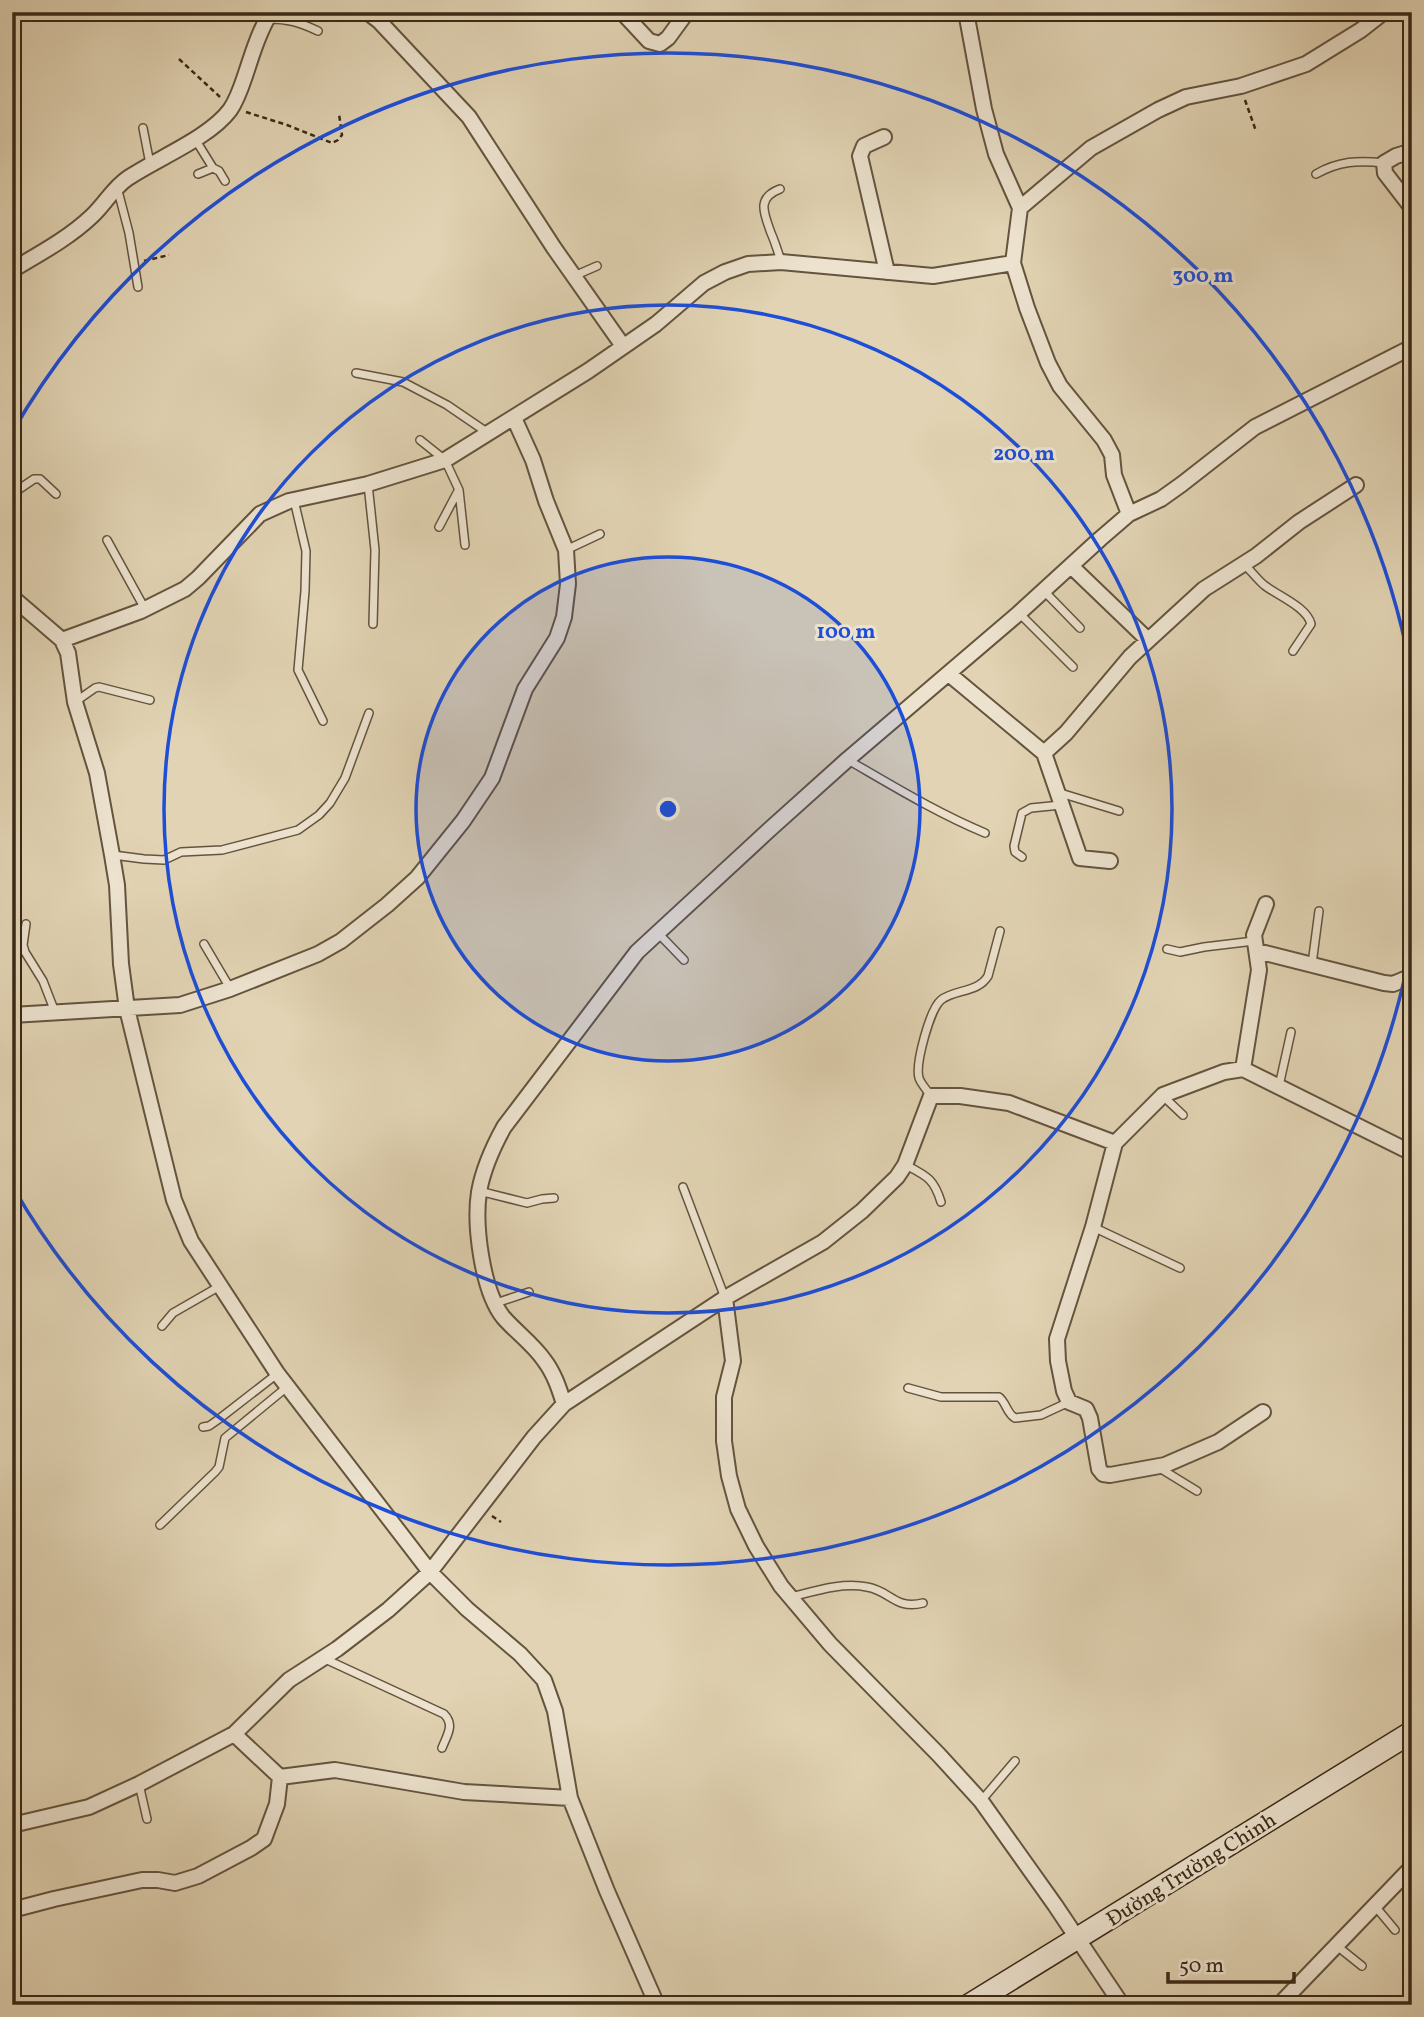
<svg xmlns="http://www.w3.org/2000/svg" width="1424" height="2017" viewBox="0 0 1424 2017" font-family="Vollkorn,serif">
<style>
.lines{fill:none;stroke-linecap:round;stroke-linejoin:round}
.service-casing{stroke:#64543e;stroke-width:10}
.minor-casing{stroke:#64543e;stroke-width:18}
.secondary-casing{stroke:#3b2917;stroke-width:24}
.path{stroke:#3b2917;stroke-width:2.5;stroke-dasharray:5 3.5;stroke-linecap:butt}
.service{stroke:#ece2ce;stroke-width:7}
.minor{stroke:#ece2ce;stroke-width:14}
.secondary{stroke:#ece2ce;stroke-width:21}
.ring{fill:none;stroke:#1d4ed8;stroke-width:3.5}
.labels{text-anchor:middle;stroke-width:6;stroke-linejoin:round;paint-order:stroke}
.street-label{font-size:21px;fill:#3b2917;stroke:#ece2ce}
.centre{fill:#1d4ed8;stroke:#ece2ce;stroke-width:3.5}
.ring-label{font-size:21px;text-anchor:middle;font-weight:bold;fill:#1d4ed8;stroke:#ece2ce;stroke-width:6;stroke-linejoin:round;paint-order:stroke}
</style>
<rect width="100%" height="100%" fill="#e1d3b3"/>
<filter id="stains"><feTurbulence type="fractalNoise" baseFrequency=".00286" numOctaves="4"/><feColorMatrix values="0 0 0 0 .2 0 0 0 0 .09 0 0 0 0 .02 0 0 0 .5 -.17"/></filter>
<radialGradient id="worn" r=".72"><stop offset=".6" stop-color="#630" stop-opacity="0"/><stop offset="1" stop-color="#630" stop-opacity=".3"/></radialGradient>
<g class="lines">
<g class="service-casing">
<path id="service" d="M268 19C288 19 299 22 318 31
M143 128 150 164
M195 139 213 168 219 171 225 181
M198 174 213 168
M1316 174C1339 161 1358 160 1384 163
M117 187 129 233 138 287
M780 189C756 198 764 213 771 233 775 242 778 252 781 261
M574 276 597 266
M356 373 403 382 447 405 488 433
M420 440 445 460 459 490 465 545
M368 484 375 550 373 624
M12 494 34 479H40L56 494
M294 500 306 551 305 591 298 670 323 721
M439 527 458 491
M107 540 145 609
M566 550 600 534
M1244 564C1251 571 1257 579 1264 585 1278 596 1307 607 1311 624L1293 651
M1044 591 1080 628
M1019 613 1073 667
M75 702 95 688 99 687 150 700
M848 760C893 786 937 813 985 833
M1057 792 1119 811
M113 855 144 859 164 860 181 852 222 850 298 830 319 815 330 803 345 778 369 713
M1022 857 1015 852 1014 846 1022 813 1031 808 1061 805
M26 924 23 945 25 952 43 981 55 1012
M658 933 684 960
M204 944 230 988
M1167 949 1180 952 1204 947 1254 941
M1312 964 1319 911
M1279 1086 1291 1032
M931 1096C927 1090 921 1084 919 1078 915 1064 930 1009 941 1000 955 989 978 993 988 976L1000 931
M1163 1096 1183 1115
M906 1165C927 1176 934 1179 941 1202
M683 1187 725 1298
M479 1191 527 1203 542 1199 554 1198
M1093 1227 1180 1268
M496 1303 529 1292
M162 1326 173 1313 220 1286
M908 1388 941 1397H999C1006 1402 1007 1414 1015 1418L1041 1415 1069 1402
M203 1427 209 1426 219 1419 277 1374
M1158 1467 1197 1491
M160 1525 215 1472 219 1467 225 1438 287 1387
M791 1597C815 1591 842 1582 867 1587 891 1591 895 1610 923 1603
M323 1658 444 1714C455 1725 447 1735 442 1748
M139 1784 147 1819
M981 1801 1015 1761
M1375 1906 1395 1930
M1337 1946 1362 1966"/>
</g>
<g class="minor-casing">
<path id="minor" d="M367 12 379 21 469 117 554 248 623 346
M622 12 649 41 660 44 668 38 687 12
M966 12 984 109 996 154 1020 208 1013 263 1027 308 1048 363 1060 386 1104 440 1112 455 1114 475 1129 514
M884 137 864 146 860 156 887 272
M1412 151 1396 156 1384 163 1385 173 1412 208
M1020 208 1091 148 1158 110 1186 97 1241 86 1306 64 1361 30 1384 12
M12 270C39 254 69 238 92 216 105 204 113 188 128 178 158 158 209 138 230 110 237 100 241 88 245 76 252 55 259 31 271 12
M1071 566 1148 640
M12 597 62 640 141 611 185 589 198 578 260 514 289 501 368 484 445 460 588 371 656 324 704 283 725 272 748 264 781 262 933 276 1013 263
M62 640 68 653 75 702 97 773 112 855 117 885 121 964 127 1009 174 1200 191 1241 277 1373 430 1572 467 1609 520 1654 544 1680 555 1711 570 1798 607 1891 657 2005
M949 674 1044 753 1080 858 1110 861
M1044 753 1066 733 1130 657 1204 589 1256 556 1299 522 1356 485
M1257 951 1384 983 1393 984 1412 976
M12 1015 180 1005 230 989 318 954 341 941 387 905 417 878 463 821 492 778 525 689 557 638 564 617 568 584 566 550 546 501 533 460 514 418
M1243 1069 1259 970 1254 935 1266 904
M725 1298 733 1361 724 1397V1441L729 1476 738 1509 756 1546 781 1586 830 1644 939 1755 981 1801 1055 1905 1122 2005
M564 1404C559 1388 554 1373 544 1360 533 1344 516 1332 503 1317 482 1290 474 1225 479 1192 483 1169 493 1147 504 1127L637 952 769 830 848 759 1019 613 1100 539 1129 514 1161 499 1182 484 1255 427 1412 347
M1263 1412 1218 1442 1165 1465 1110 1475 1103 1474 1099 1469 1090 1418 1086 1409 1069 1402 1064 1391 1058 1361 1057 1339 1093 1227 1115 1143 1163 1095 1224 1072 1243 1069 1412 1153
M234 1734 280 1777 335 1770 464 1792 570 1798
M12 1825 89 1807 139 1784 234 1734 289 1680 337 1649 388 1610 430 1572 534 1437 564 1404 725 1298 823 1242 862 1211 897 1177 905 1165 931 1096H960L1009 1103 1115 1143
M12 1910 54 1899 142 1880H158L175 1883 198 1876 251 1848 264 1839 277 1804 280 1777
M1280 2004 1412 1867"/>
</g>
<g class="secondary-casing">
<path id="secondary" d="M969 2005 1412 1732"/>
</g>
<path class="path" d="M179 59 220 97
M1245 100 1256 131
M246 112 287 125 332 143 338 140 342 135 339 114
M144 261 169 255
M492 1516 501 1522"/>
<use href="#service" class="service"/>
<use href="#minor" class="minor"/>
<use href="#secondary" class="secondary"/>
</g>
<circle cx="668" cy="809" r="252" fill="#1d4ed8" fill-opacity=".12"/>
<g class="ring">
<circle cx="668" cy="809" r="252"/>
<circle cx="668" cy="809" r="504"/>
<path d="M1411 947A756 756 0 0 1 13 1187M13 431A756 756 0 0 1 1411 671"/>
</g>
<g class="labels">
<g class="street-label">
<text transform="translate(1191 1869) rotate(-32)" y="7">Đường Trường Chinh</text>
</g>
</g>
<circle cx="668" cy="809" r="10" class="centre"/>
<g class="ring-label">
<text x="1203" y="282">300 m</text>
<text x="1024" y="460">200 m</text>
<text x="846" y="638">100 m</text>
</g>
<rect width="1424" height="2017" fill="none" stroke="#e1d3b3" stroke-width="42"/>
<rect x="14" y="14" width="1396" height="1989" fill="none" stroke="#3b2917" stroke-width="3.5"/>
<rect x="21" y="21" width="1382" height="1975" fill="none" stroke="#3b2917" stroke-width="2"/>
<path d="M1168 1972v10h126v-10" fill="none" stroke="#3b2917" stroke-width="3.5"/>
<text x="1179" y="1972" font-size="21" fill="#3b2917" stroke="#ece2ce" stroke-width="5" paint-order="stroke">50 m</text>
<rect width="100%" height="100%" filter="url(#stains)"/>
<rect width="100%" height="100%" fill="url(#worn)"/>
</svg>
